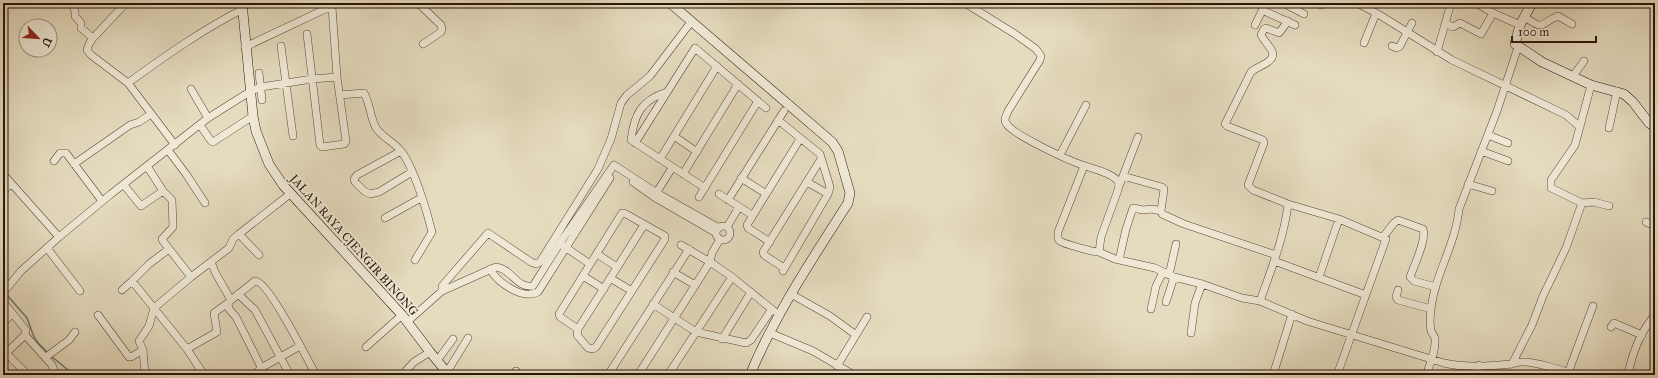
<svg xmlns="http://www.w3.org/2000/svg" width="1658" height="378" viewBox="0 0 1658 378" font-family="'IM FELL Great Primer',serif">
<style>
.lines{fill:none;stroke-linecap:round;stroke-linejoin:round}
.stream{stroke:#6a7870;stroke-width:1.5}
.street-casing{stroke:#574636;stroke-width:8}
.secondary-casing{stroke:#281508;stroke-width:10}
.street{stroke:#eee8d5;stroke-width:7}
.secondary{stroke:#eee8d5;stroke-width:9}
.labels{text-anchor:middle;stroke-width:3.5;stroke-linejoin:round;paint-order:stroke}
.street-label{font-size:12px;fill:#281508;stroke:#eee8d5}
</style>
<rect width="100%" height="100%" fill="#e5dbbf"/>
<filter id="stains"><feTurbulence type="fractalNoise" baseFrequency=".005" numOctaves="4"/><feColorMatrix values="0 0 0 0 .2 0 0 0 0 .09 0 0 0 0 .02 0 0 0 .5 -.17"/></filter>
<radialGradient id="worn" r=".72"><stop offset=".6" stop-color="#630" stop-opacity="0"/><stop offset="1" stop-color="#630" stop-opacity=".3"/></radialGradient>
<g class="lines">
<path class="stream" d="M7 295 27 318 34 337 38 343 48 353
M51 356 74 375"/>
<g class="street-casing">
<path id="street" d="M72 3 75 11V16L81 23V28L93 38 126 3
M418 3 441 25 442 29 441 32 423 44
M965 3 1015 34 1036 49 1041 56 1040 60 1008 111C1007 115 1003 119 1006 123 1011 134 1068 160 1082 165 1093 169 1107 171 1116 179 1120 182 1119 186 1118 190L1101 237 1099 252 1115 259 1155 268 1174 277 1202 284 1242 298 1260 301 1307 321 1444 363C1465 368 1490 366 1512 364 1515 363 1518 362 1521 362 1534 361 1562 370 1575 375
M1283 3 1304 14
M1318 3 1321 5
M1357 3 1378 14 1452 60 1566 115 1580 127
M1476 3 1493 13
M1262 10 1295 25
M1525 17C1545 32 1540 23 1558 16L1572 24
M1445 23 1453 27 1460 23 1481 34 1493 13 1520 25
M1255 25 1266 3
M307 34 320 145 322 147 344 144 346 141 337 77 332 7
M93 38 89 44 87 50 91 55 128 83
M1364 43 1376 13
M281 46 293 136
M1392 46 1397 48 1400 46 1412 23
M245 47 338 3
M1437 52 1451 3
M259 73 262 100
M1573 76 1584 61
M191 89 208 118
M667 92C641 100 634 115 631 140L705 188
M340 95 364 93C370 103 370 117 376 128 383 138 394 142 401 151 414 168 427 211 432 232L415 260
M778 120 820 154 830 187 828 194 783 271
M200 125 211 141 213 142 253 116
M1609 128 1617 91
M1488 135 1508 143
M674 136 697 152
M635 143 695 48 766 108
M175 145 128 83C165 56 202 30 243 9
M168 150 186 174 205 203
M401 151 357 175 354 179 355 182 364 191 370 194 379 192 412 172
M1481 151 1508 161
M1060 155 1086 105
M660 159 717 66
M54 161 60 153H66L102 201
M74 164 130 125 139 122 151 114
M147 166 163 191 172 200 173 227 162 239 163 241 191 277
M1084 166 1058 232C1058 236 1057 239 1060 241 1064 244 1093 252 1099 252
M3 174 59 237
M683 174 738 84
M1123 176 1138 137
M741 178 765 193
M633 182 654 197 716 233
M807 182 828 194
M1120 184 1123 176 1162 187 1164 189 1161 211 1162 214 1184 224 1276 255
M1468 184 1492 191
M124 185 141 206 163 191
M3 191 11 184
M719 194 752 215
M655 195 672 168
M699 197 758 101
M728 200 784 111
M1582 203 1551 188V180L1575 145 1591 85
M1288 204 1339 219
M385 218 421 198
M1646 222 1655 226
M716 233a7 7 0 1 1 14 0a7 7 0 1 1-14 0Z
M727 227 739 207
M239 234 259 255
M1383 237 1394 223 1398 220 1423 229C1427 239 1414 266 1410 277L1414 281 1436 287
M720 239 712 253 710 262 732 277 774 311
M770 242 748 228 747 225 800 139
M562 245 590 264
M47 248 80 291
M597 254 617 267
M1119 260 1126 229 1133 208 1143 210 1152 209 1161 211
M1274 261 1366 295
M211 262 216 274 231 300 228 303 229 309 236 317 265 375
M784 268 764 255 763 252 821 159
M490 269C498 283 522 300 538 292L610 178
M673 272 695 285
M1169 275 1176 244
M583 276 604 289
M1319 277 1339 219 1386 239 1337 375
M610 278 632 291
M132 281 149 264 169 249
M122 290 132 281 187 349 204 375
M1398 290 1396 297 1398 300 1431 309
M442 291V286L488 233 531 262 536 264 540 262 598 169 611 139 621 103 627 95 650 76 691 22
M3 293 21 271 59 237 111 194 208 118 251 91 261 87 312 79 337 77
M238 294 255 310 290 375
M791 294 830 316 856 335 837 366
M231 300 255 281C268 280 308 361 316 375
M1260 301C1271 270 1284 238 1288 204L1253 190 1248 185 1264 143 1263 140 1227 126 1225 124 1251 72C1257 66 1277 62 1272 51 1269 45 1264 41 1261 35L1264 29 1266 28 1279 33 1288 21
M3 302 26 330 25 335 3 356
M1166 302 1174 277
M653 304 696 332 746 343 751 340 772 309
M1151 309 1156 286 1163 272
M98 315 129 357H131L143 350
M407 322 442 291 496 267C511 268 517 289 533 286L562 240 614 165 657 193 719 228
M3 323 12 314
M1611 327 1614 323 1642 335
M578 329 560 317 559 314 622 213 626 214 665 236V239L596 347 593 349 588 348 577 335 578 329 644 225
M770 333 813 351 854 375
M1191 333 1195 303 1202 284
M25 335 52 365 56 375
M856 335 867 317
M722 339 751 292
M366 347 402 315
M187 349 217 332 214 313 228 303
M6 353 28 375
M46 357 69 340 75 332
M437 361 453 339
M1512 364 1532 325 1543 296 1566 248 1582 203 1594 202 1609 206
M447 372 468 338
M1568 373 1593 306
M145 375 143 350 139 341 149 326 154 308 191 277 229 248 233 239 239 234 290 194
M254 375 261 368 300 346
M402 375 414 362 430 352
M515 375 516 371
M608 375 689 249
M638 375 710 262 681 245
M668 375 732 277
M1273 375 1292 314
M1426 375C1430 364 1436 351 1435 339 1435 336 1432 334 1431 331 1430 325 1430 316 1431 310 1434 276 1456 244 1459 209L1497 111 1518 47
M1476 375 1479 365
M1628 375C1632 354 1641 331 1655 315"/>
</g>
<g class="secondary-casing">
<path id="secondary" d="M242 3 253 116 256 131 269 164 283 185 402 315 430 352 449 375
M670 3 832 142 838 151 850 193 848 203C813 258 775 314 750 375
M1532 3 1520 25 1515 44 1542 62 1591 85 1624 94 1633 102 1649 123 1655 127"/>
</g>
<use href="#street" class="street"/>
<use href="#secondary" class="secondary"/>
</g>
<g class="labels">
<g class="street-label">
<text transform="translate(354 245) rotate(48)" y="4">JALAN RAYA CJENGIR BINONG</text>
</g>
</g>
<rect width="1658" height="378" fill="none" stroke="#e5dbbf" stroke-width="16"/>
<rect x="4" y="4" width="1650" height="370" fill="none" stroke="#281508" stroke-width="2"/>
<rect x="8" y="8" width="1642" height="362" fill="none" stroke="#281508"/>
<g transform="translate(38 38) rotate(115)"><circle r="19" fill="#eee8d5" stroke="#9f9483"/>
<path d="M0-3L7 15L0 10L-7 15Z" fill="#8f2418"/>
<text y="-6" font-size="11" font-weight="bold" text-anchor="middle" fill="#281508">U</text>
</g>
<path d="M1512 36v6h84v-6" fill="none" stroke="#281508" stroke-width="2"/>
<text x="1518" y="36" font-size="12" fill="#281508" stroke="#eee8d5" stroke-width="3" paint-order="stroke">100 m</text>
<rect width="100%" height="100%" filter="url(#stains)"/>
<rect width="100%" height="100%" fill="url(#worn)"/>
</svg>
